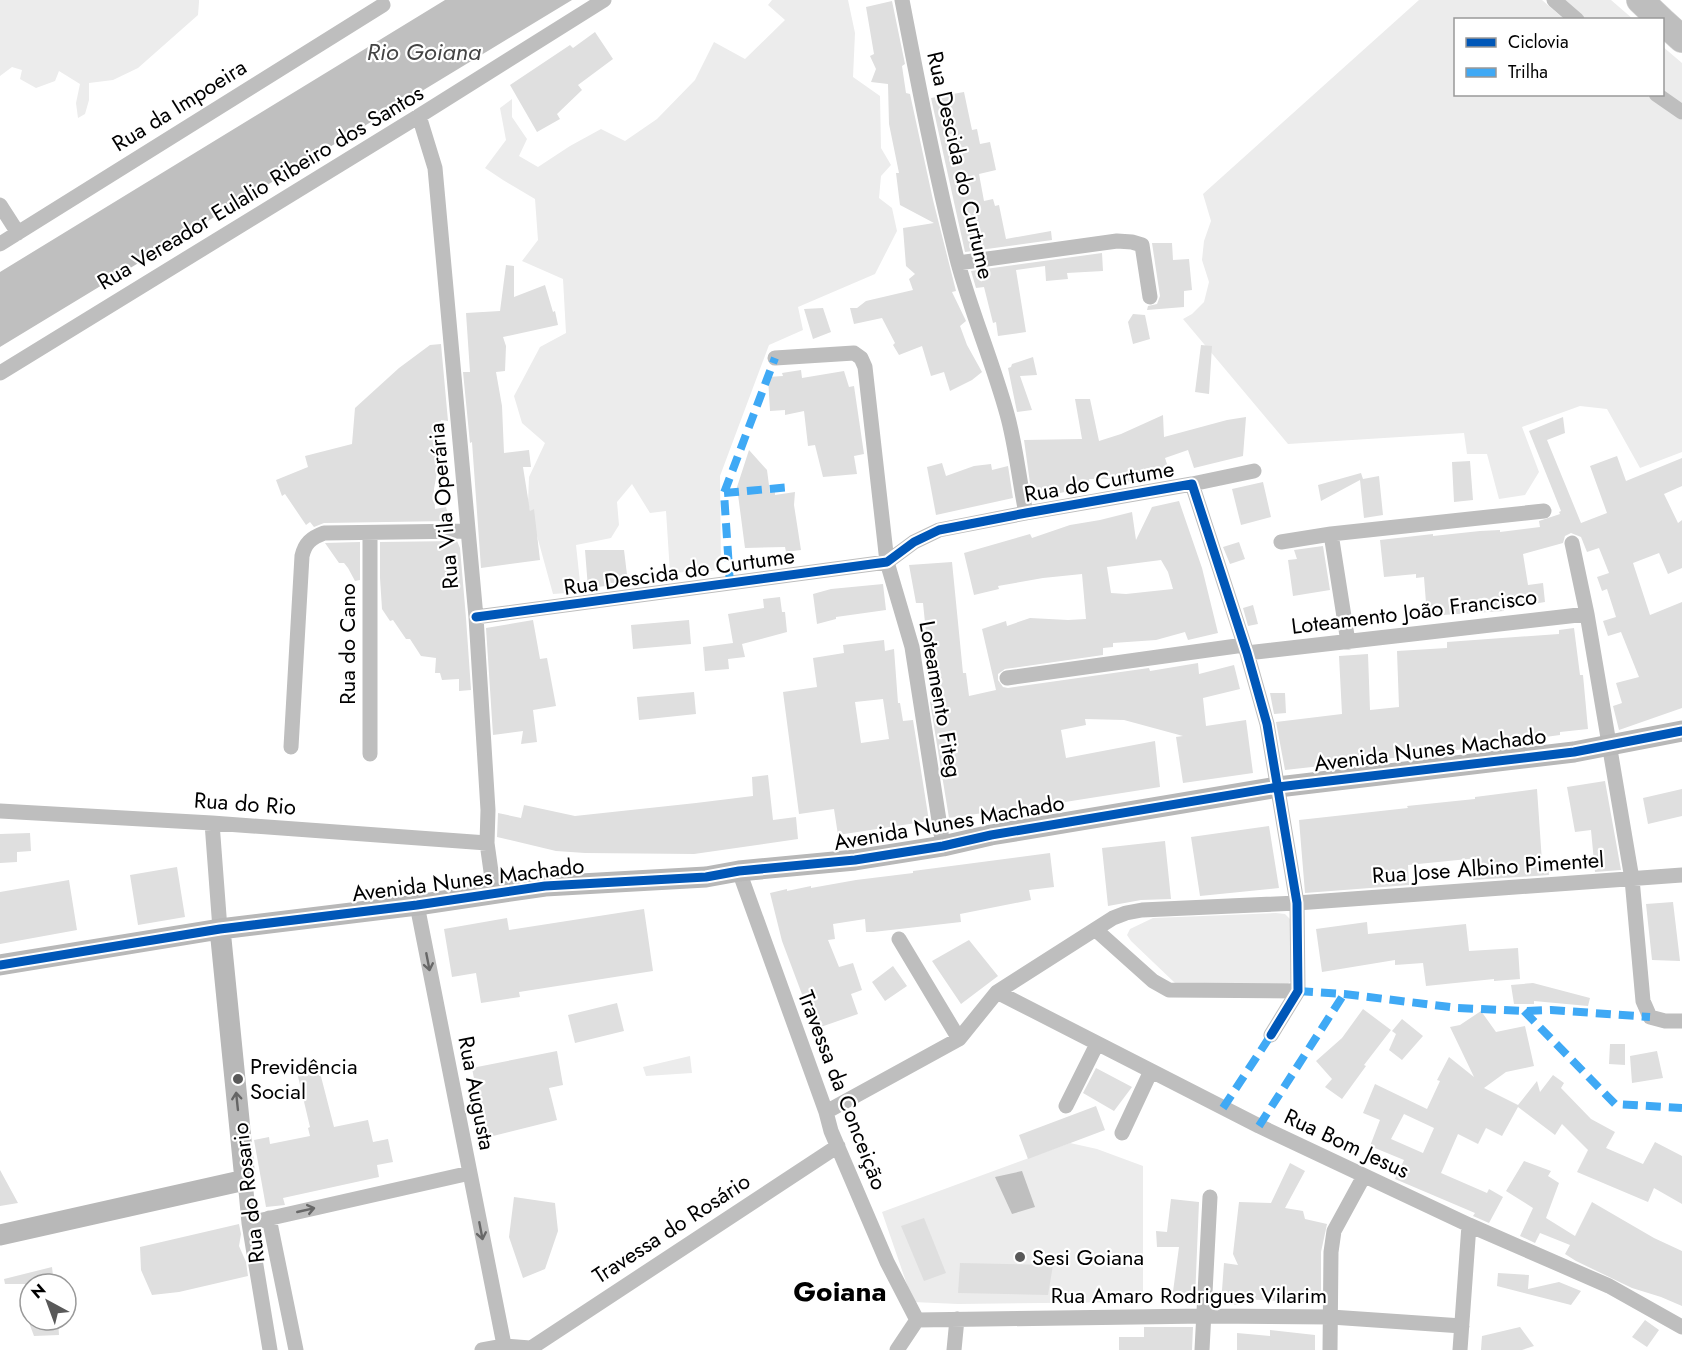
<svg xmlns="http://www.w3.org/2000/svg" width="1682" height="1350" viewBox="0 0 1682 1350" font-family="Jost,sans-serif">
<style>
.green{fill:#ececec}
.water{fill:#bfbfbf}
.building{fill:#dfdfdf;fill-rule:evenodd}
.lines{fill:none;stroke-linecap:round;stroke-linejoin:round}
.highway-casing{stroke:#dbdbdb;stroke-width:28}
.street{stroke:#bebebe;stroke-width:15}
.secondary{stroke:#b8b8b8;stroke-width:21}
.highway{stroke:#bebebe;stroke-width:27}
.quiet{stroke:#3fa9f5;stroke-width:8;stroke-dasharray:15 8;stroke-linecap:butt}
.cycleway-casing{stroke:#fff;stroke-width:13}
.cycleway{stroke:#0057b8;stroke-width:9}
.oneway{stroke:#686868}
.oneway2{stroke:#656565}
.poi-dot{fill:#595959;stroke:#fff;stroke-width:2}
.labels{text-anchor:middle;stroke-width:4.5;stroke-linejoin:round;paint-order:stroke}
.street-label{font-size:22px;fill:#000;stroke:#fff}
.poi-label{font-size:22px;fill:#000;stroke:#fff;text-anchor:start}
.water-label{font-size:24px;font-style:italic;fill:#444;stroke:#fff}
.district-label{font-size:28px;font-weight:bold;fill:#000;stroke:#fff}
</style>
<rect width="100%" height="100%" fill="#fff"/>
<path class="green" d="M0 0H199V2L198 15 138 68 113 80 89 83V100L85 114 78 118 76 103 80 84 59 71 55 81 36 88 20 79 22 70 12 67 0 76Z
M772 0H848L855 33 853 77 880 96 881 148 891 165 881 176 879 198 892 208 897 231 875 274 798 307 803 330 769 345 720 476 721 570 670 573 666 511 650 513 632 484 617 502 619 525 611 538 576 545 581 592 553 594 528 503 529 477 545 443 522 423 514 396 540 347 566 333 563 279 522 261 538 240 535 199 503 180 485 168 506 140 500 108 512 99V117L527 139 519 156 538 167 570 146 601 129 625 141 657 119 695 80 714 42 745 59 785 20 768 5Z
M1419 0H1542L1564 19 1456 20V94L1646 95 1682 120V452L1640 468 1607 409 1580 406 1522 427 1539 472 1525 495 1499 499 1487 454H1467L1464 433 1288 444 1183 319 1192 314 1204 302 1209 282 1202 260 1204 241 1211 221 1203 194Z
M1562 0H1611L1633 19H1585Z
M1662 46 1682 63V104L1663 93Z
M1276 913 1285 914 1290 919 1291 981 1287 985 1175 983 1131 941 1127 935 1130 929 1153 918Z
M690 1056 692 1073 646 1076 643 1067Z
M1070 1143 1097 1149 1143 1166V1302L958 1304 913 1302 882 1212Z"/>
<path class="water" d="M445 0H572L0 347V272Z
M1022 1171 1035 1207 1012 1214 995 1177Z"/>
<path class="building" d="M892 1 905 64 902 66 906 93 910 94 933 200 956 291 952 292 966 321 960 326 967 345 982 372 972 380 950 391 944 372 931 376 922 346 899 355 893 345 895 343 882 318 854 324 850 308H857L866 301 913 290 909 279 915 274 906 266 903 228 934 223 900 205 896 173H899L889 124 888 84 871 82 876 69 870 56 874 54 866 7Z
M595 32 613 59 578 85 582 90 557 114 560 119 537 132 510 85 570 45 573 48Z
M964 92 972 130 977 129 980 144 990 142 996 170 979 174 984 201 993 199 995 206 999 205 1006 239 1051 231 1052 240 965 252 931 98Z
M1152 243H1172L1173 260 1189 259 1192 290 1184 291V307L1147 310 1148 306 1157 304 1160 296Z
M1102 253 1103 271 1067 273 1068 279 1046 281 1045 266 1016 270 1026 332 998 336 996 322 993 323 984 287 976 288 971 271Z
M506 265 514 266V297L545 285 553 312 555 311 558 325 503 337 506 346 505 371 496 372 502 406 504 453 529 450 531 467H523L530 511 534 509 540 560 481 568 472 442 470 443 463 372H470L466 313 500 311Z
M823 308 831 332 813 339 804 309Z
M1133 314 1145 315 1150 339 1133 344 1128 322Z
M441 344 448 421 441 420 444 455H440L434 489 435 509 446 507 450 521 324 523 314 527 310 522 306 525 285 494 282 496 276 480 308 467 305 456 352 444 355 408 399 368 430 345Z
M1201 345 1212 346 1209 394 1195 392Z
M1033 357 1037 375 1020 376 1032 410 1017 412 1008 368 1011 367 1012 364Z
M801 370 802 378 844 371 849 387 854 386 864 454 854 456 857 474 823 477 815 445 808 446 804 411 785 415V410L770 411 768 377 783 376 782 373Z
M1075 399H1090L1099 441 1121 434 1163 415 1164 437 1227 420 1246 417 1243 456 1194 468 1188 450 1165 458 1170 473H1166V475L1144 477 1127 482 1114 479H1089L1090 487 1040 497 1030 483 1024 440 1082 439Z
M1563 417 1565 433 1547 440 1581 523 1607 513 1590 466 1617 456 1626 481 1682 458V486L1664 494 1678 523 1682 520V568L1668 574 1659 553 1633 563 1650 615 1682 602V708L1619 730 1613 706 1622 703 1616 683 1639 677 1621 632 1608 636 1603 621 1616 617 1607 589 1602 591 1597 577 1609 573 1599 548 1587 552 1581 537 1571 533 1565 536 1563 543 1523 554 1528 585 1543 583 1545 602 1504 609V611L1427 616 1424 577 1416 578V574L1384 577 1380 540 1433 534V536L1480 531 1500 530V532L1540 527 1539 521 1560 514 1559 512 1561 511 1529 431Z
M749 450 767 470 770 493 775 492V495L795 492 794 505 801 550 786 552 785 547 745 548 737 487Z
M1470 461 1473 500 1454 502 1452 462Z
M942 463 946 476 974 466 991 464 992 470 1008 466 1013 498 936 515 927 467Z
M1361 473 1363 479 1379 476 1383 515 1364 518 1360 480 1321 501 1318 485Z
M1263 482 1271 517 1241 525 1232 489Z
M1179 501 1202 568 1218 633 1188 640 1185 632 1156 640 1113 643V647L1103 648V655L1005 669 998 674V680L1003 687 1008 688 1149 668 1150 671 1198 663 1199 674 1234 665 1240 689 1203 698 1206 726 1246 720 1253 773 1183 783 1176 737 1183 736 1124 720 1085 719 1086 725 1061 730 1066 758 1155 741 1160 787 983 815V813L949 818 930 702 933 701 923 603H916L909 565 952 562 963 673H966L969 696 996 690 982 629 1006 621 1007 626 1030 618 1068 620 1086 619 1082 574 1043 578 998 586 999 589 974 595 964 553 1030 534 1032 538 1070 525 1100 520 1132 512 1136 540 1152 507ZM1161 560 1168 572 1173 589 1126 594 1111 593 1107 567Z
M457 541 460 548 466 618 471 690 459 691V679L442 680 440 673H435L436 658 421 656 410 639H406L393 620 390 621 382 609 380 578V542Z
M360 542V580L355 581 348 568 344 563H339L325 543Z
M1239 542 1245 559 1230 564 1223 547Z
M1323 546 1330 590 1293 596 1288 560 1297 559 1294 550Z
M585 550H624L628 583H606V586L588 588Z
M883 584 886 610 836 617V619L817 624 813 594 831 589Z
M780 597 782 612H785L787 632 742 644 745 657 728 659 729 669 705 671 703 647 733 643 728 614 764 608 763 599Z
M1253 605 1258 624 1248 626 1243 608Z
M533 620 540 659 547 658 556 706 533 710 537 742 521 744 523 731 493 735 486 628Z
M689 620 691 644 633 649 631 625Z
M1574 628 1580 675H1583L1588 729 1560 732V735L1538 738 1477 744 1478 747 1420 755 1285 770 1276 722 1342 714 1339 656 1368 654 1370 710 1399 707 1397 651 1447 648V642L1559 634V630Z
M884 640 885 651 894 649 898 703H900L903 721 913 720 929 821 838 835 834 809 799 814 783 692 817 687 813 658 844 653 843 645ZM883 699 889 739 861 743 855 702Z
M694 692 696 714 639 720 637 697Z
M1270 693H1285L1286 713 1274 714Z
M768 775 773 820 796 817 798 839 694 854 585 853 556 851 497 837 498 813 521 818 524 805 575 816 696 803 753 796 752 777Z
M1605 781 1621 870 1595 872 1591 830 1575 832 1567 787Z
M1537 789 1542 862 1548 861 1549 875 1473 880 1478 858 1408 865 1409 885 1305 893 1299 820 1408 808 1407 806 1475 799V797Z
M1682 789V816L1648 824 1643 798Z
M1269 826 1279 888 1200 896 1191 837Z
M30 833 31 851 17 852V862L0 863V834Z
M1165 841 1171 899 1141 900 1108 906 1102 848Z
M1050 853 1054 887 1029 890 1031 900 960 914 961 922 873 932H866L865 919 833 924 835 939 828 940 839 967 853 963 862 990 851 994 858 1014 815 1029 782 941 770 893 787 889V891L811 886V888L856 880 913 873V871Z
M177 867 185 917 138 925 130 875Z
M69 880 77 930 0 944V892Z
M1673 902 1680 961 1652 960 1646 904Z
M644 909 653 971 519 992 520 997 481 1003 476 973 452 977 444 929 507 918 509 930Z
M1367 922 1368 934 1466 924 1469 951 1518 948 1520 979 1494 981V979L1426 986 1423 963 1395 965V960L1322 972 1316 929Z
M969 940 998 976 961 1004 932 961Z
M893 966 907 986 885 1001 872 982Z
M1533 983 1590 998 1588 1006 1534 1001V1004H1514L1511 985Z
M617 1003 624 1031 575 1043 568 1015Z
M1363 1009 1391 1030 1364 1065 1366 1066 1342 1099 1325 1087 1332 1079 1316 1061 1342 1038Z
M1481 1011 1496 1032 1525 1026 1534 1066 1506 1072 1484 1088 1518 1105 1537 1081 1540 1092 1553 1075 1564 1083 1561 1088 1591 1119 1615 1132 1606 1148 1643 1164 1655 1142 1682 1156V1204L1654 1188 1648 1202 1577 1172 1588 1150 1562 1124 1555 1135 1518 1107 1502 1136 1486 1128 1478 1144 1458 1134 1441 1173 1487 1193 1489 1189 1503 1197 1489 1223 1473 1216 1475 1213 1395 1179 1404 1160 1370 1146 1380 1120 1363 1113 1375 1084 1427 1109 1440 1081 1437 1080 1449 1057 1474 1077 1450 1027 1460 1025ZM1404 1114 1434 1128 1423 1153 1391 1139Z
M1402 1019 1423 1036 1402 1060 1389 1050 1396 1034 1392 1031Z
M1610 1044H1625V1065L1609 1064Z
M557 1051 563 1085 549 1088 557 1120 485 1138 472 1068Z
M1657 1051 1663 1078 1632 1083 1630 1056Z
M317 1061 334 1127 368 1120 373 1142 388 1139 393 1162 377 1165 379 1177 283 1198 285 1205 266 1207 254 1140 269 1137 270 1144 310 1136 308 1128 310 1127 296 1068Z
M1096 1068 1132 1087 1114 1111 1083 1093Z
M1096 1106 1105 1130 1028 1159 1019 1135Z
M1524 1161 1551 1171 1548 1176 1559 1183 1546 1218 1575 1236 1592 1202 1654 1238 1682 1251V1306L1661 1297 1632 1288 1576 1261 1565 1254 1570 1245 1540 1233 1535 1243 1520 1236 1533 1208 1506 1191Z
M1290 1163 1305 1171 1285 1208 1303 1211 1305 1219 1327 1224 1321 1252V1303L1241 1299V1305L1221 1304 1224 1263 1238 1265 1233 1254 1239 1202 1271 1203Z
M0 1170 18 1203 0 1206Z
M514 1197 555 1203 558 1231 545 1269 523 1278 509 1237Z
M1171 1199 1199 1202 1195 1299H1172L1179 1247H1157L1156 1231 1167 1232Z
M924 1218 946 1273 924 1281 901 1226Z
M239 1224 241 1234 239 1246 246 1262 248 1276 179 1292 152 1295 141 1270 140 1247Z
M960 1263 1053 1265 1048 1295 958 1293Z
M52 1267 54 1284H5L4 1279Z
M1498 1273 1529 1275 1528 1289 1559 1282 1581 1291 1571 1305 1497 1286Z
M28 1320H58L59 1335 34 1336Z
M1645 1320 1659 1330 1647 1347 1632 1337Z
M1144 1327H1193L1192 1350H1119V1337H1144Z
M1520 1327 1534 1346 1522 1350H1481L1482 1336Z
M1270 1330 1315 1335V1350H1237V1333L1270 1336Z"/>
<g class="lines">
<g class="highway-casing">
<path id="highway" d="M1640 0 1661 20
M1662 21 1682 39"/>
</g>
<path class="street" d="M902 0C919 88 936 176 958 263 972 314 993 363 1007 414 1016 446 1019 480 1026 513
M1554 0 1577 20
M1656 94 1682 112
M419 116 435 168 476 617 488 810 487 843 494 893
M0 205 18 233
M0 244 383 5
M958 263 1117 241 1132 242 1142 245 1150 297
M775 358 854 353 861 358 865 367 887 562 912 647 943 846
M0 373 419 116 604 0
M1192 484 1254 471
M370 533V754
M1331 534 1348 642
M1281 542 1331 534 1544 511
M1572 543 1587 614 1632 879 1643 1001 1650 1017 1665 1021H1682
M476 617 887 562 914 542 939 530 1026 513 1192 484 1247 653 1267 724 1297 903 1298 991 1271 1035
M1247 653 1587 614
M1007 678 1244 645
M291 747 302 556C305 543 311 538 324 533L467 531
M0 811 212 823 487 843
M212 823 220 929
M739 871 826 1112 831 1131 887 1262 917 1320
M417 905 505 1350
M1096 930 1153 981 1169 990 1298 991
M899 939 959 1039
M997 992 1259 1126 1469 1225 1609 1286 1682 1327
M1066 1106 1097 1044
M826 1112 959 1039 997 992 1113 918 1126 913 1142 910 1297 903 1682 875
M1122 1133 1151 1071
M245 1180 249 1223 270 1350
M269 1218 296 1350
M249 1223 470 1173
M917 1320 1205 1316 1331 1317 1462 1326
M482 1350 504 1346 530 1348
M528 1350 838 1146
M897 1350 917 1320
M954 1350 957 1319
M1202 1350 1210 1197
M1330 1350 1331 1252 1334 1231 1364 1176
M1460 1350 1469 1225"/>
<path class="secondary" d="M0 965 220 929 417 905 545 886 706 877 739 871 855 860 943 846 991 835 1278 787 1574 752 1682 731
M0 1235 245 1180 220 929"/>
<use href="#highway" class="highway"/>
<path class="quiet" d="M724 493 791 487
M730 584 724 493 775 358
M1298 991 1344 994 1458 1008 1524 1011 1551 1010 1650 1017
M1524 1011 1615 1104 1682 1108
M1223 1108 1271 1035
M1259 1126 1344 994"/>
<g class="cycleway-casing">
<path id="cycleway" d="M476 617 887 562 914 542 939 530 1026 513 1192 484 1247 653 1267 724 1297 903 1298 991 1271 1035
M0 965 220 929 417 905 545 886 706 877 739 871 855 860 943 846 991 835 1278 787 1574 752 1682 731"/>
</g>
<use href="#cycleway" class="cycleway"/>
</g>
<defs><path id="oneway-shaft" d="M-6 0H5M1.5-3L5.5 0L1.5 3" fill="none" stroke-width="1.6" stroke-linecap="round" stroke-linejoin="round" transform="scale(1.5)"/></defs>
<g class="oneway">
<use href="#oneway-shaft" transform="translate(428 962) rotate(79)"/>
<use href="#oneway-shaft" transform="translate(306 1210) rotate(-13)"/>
<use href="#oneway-shaft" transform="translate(481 1231) rotate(79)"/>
</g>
<use class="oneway2" href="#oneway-shaft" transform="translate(237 1101) rotate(-96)"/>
<g class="poi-dot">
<circle cx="238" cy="1079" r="6"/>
<circle cx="1020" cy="1257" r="6"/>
</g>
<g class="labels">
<g class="street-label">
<text transform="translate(179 105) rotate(-32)" y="8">Rua da Impoeira</text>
<text transform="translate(961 165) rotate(77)" y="8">Rua Descida do Curtume</text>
<text transform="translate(260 187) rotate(-31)" y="8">Rua Vereador Eulalio Ribeiro dos Santos</text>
<text transform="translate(1099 481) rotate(-10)" y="8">Rua do Curtume</text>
<text transform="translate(443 506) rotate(-95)" y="8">Rua Vila Operária</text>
<text transform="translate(679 571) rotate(-8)" y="8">Rua Descida do Curtume</text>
<text transform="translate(1414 611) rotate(-7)" y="8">Loteamento João Francisco</text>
<text transform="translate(347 644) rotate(-90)" y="8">Rua do Cano</text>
<text transform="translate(941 699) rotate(80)" y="8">Loteamento Fiteg</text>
<text transform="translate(1430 749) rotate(-7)" y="8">Avenida Nunes Machado</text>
<text transform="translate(245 803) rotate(4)" y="8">Rua do Rio</text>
<text transform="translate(949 822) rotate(-10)" y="8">Avenida Nunes Machado</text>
<text transform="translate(1488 867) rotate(-4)" y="8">Rua Jose Albino Pimentel</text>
<text transform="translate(468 879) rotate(-7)" y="8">Avenida Nunes Machado</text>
<text transform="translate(843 1090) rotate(69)" y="8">Travessa da Conceição</text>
<text transform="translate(477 1093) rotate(79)" y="8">Rua Augusta</text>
<text transform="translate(1347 1143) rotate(25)" y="8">Rua Bom Jesus</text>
<text transform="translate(248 1193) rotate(-97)" y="8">Rua do Rosario</text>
<text transform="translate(671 1228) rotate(-33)" y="8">Travessa do Rosário</text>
<text x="1189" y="1303">Rua Amaro Rodrigues Vilarim</text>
</g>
<g class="poi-label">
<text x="250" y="1074">Previdência<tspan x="250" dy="25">Social</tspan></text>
<text x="1032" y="1265">Sesi Goiana</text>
</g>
<g class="water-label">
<text x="424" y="60">Rio Goiana</text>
</g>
<g class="district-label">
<text x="840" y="1301">Goiana</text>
</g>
</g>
<rect x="1454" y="18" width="210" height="78" fill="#ffffff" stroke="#999999" stroke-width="1.5"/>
<rect x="1466" y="38" width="30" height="9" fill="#0057b8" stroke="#999999" stroke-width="1.5"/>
<text x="1508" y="48" font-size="18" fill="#000000">Ciclovia</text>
<rect x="1466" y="68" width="30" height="9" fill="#3fa9f5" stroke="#999999" stroke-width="1.5"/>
<text x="1508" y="78" font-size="18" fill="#000000">Trilha</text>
<g transform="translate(48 1302) rotate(319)"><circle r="28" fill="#ffffff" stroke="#999999" stroke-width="1.5"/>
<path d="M0-4.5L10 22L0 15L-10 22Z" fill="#595959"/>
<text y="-9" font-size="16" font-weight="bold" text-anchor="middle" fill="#000000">N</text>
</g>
</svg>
